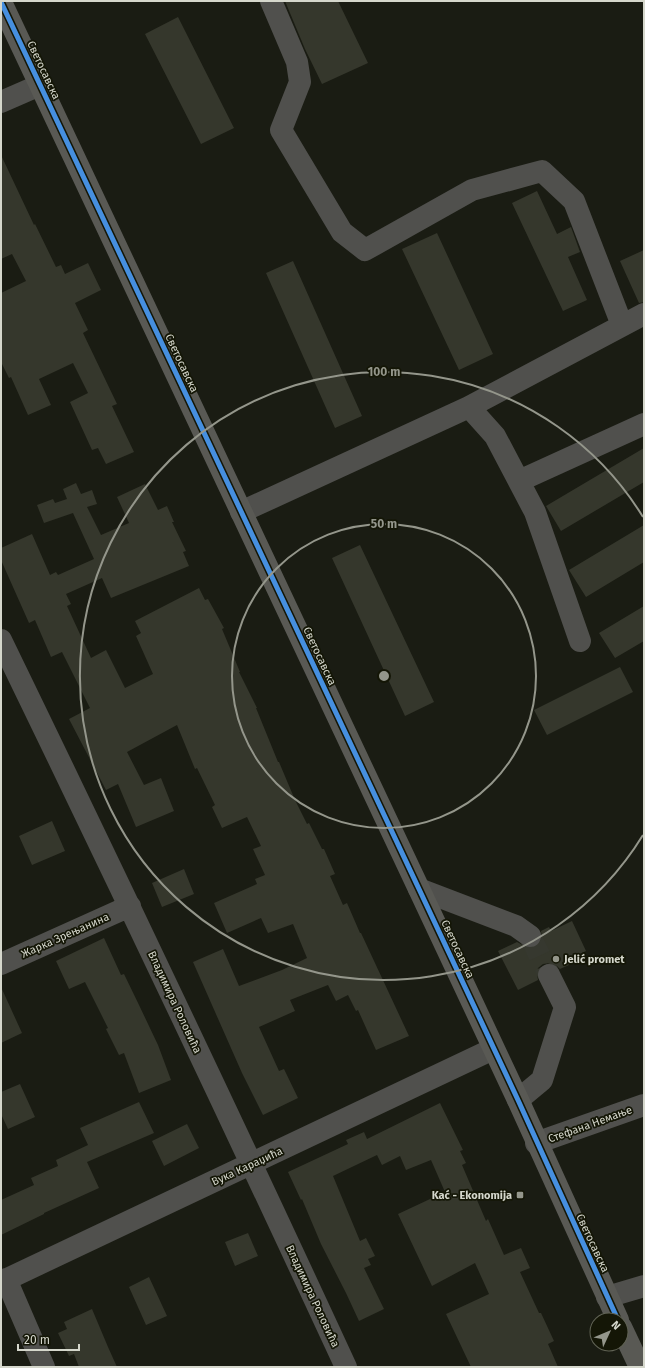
<svg xmlns="http://www.w3.org/2000/svg" width="645" height="1368" viewBox="0 0 645 1368" font-family="'Fira Sans',sans-serif">
<style>
.building{fill:#35372c}
.lines{fill:none;stroke-linecap:round;stroke-linejoin:round}
.minor-tunnel{stroke:#36382f;stroke-width:22;stroke-dasharray:22 11;stroke-linecap:butt}
.minor{stroke:#50504d;stroke-width:22}
.major{stroke:#595954;stroke-width:22}
.cycleway-casing{stroke:#141606;stroke-width:8}
.cycleway{stroke:#468fdf;stroke-width:5}
.ring{fill:none;stroke:#94968b;stroke-width:2}
.poi-dot{fill:#94968b;stroke:#141606;stroke-width:1.5}
.labels{text-anchor:middle;stroke-width:3.5;stroke-linejoin:round;paint-order:stroke}
.street-label{font-size:11px;fill:#d5d7cc;stroke:#141606}
.poi-label{font-size:11px;font-weight:bold;fill:#d5d7cc;stroke:#141606;text-anchor:start}
.centre{fill:#94968b;stroke:#141606;stroke-width:2}
.ring-label{font-size:12px;text-anchor:middle;font-weight:bold;fill:#94968b;stroke:#141606;stroke-width:3.5;stroke-linejoin:round;paint-order:stroke}
</style>
<rect width="100%" height="100%" fill="#1a1c13"/>
<path class="building" d="M285 1H338L368 63 322 84 305 49Z
M178 17 234 128 201 144 145 34Z
M1 155 34 225 35 224 56 267 61 265 65 274 88 263 101 290 75 303 88 330 83 333 117 404 112 406 134 452 106 464 98 448 92 450 70 402 88 393 73 363 39 379 51 405 28 415 11 377 9 378 1 362V293L26 281 12 254 1 259Z
M537 191 557 234 571 227 580 252 568 257 587 300 563 311 512 203Z
M437 233 493 354 459 370 402 249Z
M644 250V302L639 303 620 261Z
M293 261 362 416 335 428 266 273Z
M644 448V482L561 531 546 506Z
M76 483 81 494 92 490 97 504 87 507 101 535 129 523 117 497 145 484 158 510 167 506 174 522H172L186 551 183 552 189 566 111 598 102 578 66 594 71 604 67 606 91 658 106 650 125 688 153 674 136 636 141 633 135 621 199 588 205 600 208 599 224 628 222 629 240 672H239L257 708H256L278 762H279L295 800 307 824 309 823 322 849H324L335 874 330 876 343 905 347 903 360 933H361L409 1036 376 1050 358 1010 356 1011 348 995 336 1001 328 985 290 1000 295 1011 259 1027 279 1071 284 1069 298 1098 263 1115 242 1073 193 962 223 949 239 986 282 970 307 958 293 924 268 933 261 918 227 933 214 903 257 884 255 879 265 875 253 849 261 846 247 817 222 828 212 807 215 805 197 768 195 769 177 725 127 752 144 785 161 778 174 811 136 827 118 784 106 790 69 719 90 708 62 652 51 657 35 620 29 623 1 560V548L32 534 50 575 56 572 58 575 94 559 73 513 44 523 37 505 53 499 55 503 67 499 63 489Z
M644 525V562L586 597 569 570Z
M360 545 434 702 405 716 332 558Z
M644 606V641L615 658 599 633Z
M620 667 633 692 547 735 534 710Z
M52 821 65 851 32 865 19 836Z
M184 869 194 894 162 907 152 883Z
M572 921 586 951 567 960 569 965 560 969 556 965 550 963 543 964 538 968 537 974 538 980 518 990 498 951 517 942 528 948 535 947 540 943 542 937 541 931 549 927 551 931Z
M104 938 121 975 124 974 139 1005 158 1045 171 1080 139 1093 124 1053 119 1055 106 1029 108 1028 85 982 69 989 56 961Z
M1 987 22 1033 1 1043Z
M20 1084 35 1117 8 1129 1 1114V1092Z
M139 1102 154 1133 87 1162 99 1188 44 1213V1214L1 1235V1200L34 1185 31 1178 58 1166 56 1160 88 1145 80 1128Z
M440 1103 463 1150 460 1151 466 1163 462 1165 486 1221 488 1219 504 1255 521 1248 530 1268 520 1272 539 1313H541L554 1341 548 1344 558 1367H471L446 1314 489 1294 475 1263 432 1286 398 1214 445 1192 431 1160 406 1170 400 1156 382 1165 377 1155 333 1176 360 1241 366 1238 375 1256 368 1259 371 1265 364 1268 384 1309 359 1321 346 1293 321 1244 302 1199 301 1200 288 1172 348 1144 346 1140 364 1132 367 1139Z
M187 1124 199 1148 164 1166 152 1141Z
M248 1233 258 1256 235 1266 225 1242Z
M149 1277 167 1316 146 1325 129 1287Z
M92 1309 108 1347 117 1367H79L74 1354 69 1356 58 1333 67 1329 64 1322Z"/>
<g class="lines">
<path class="minor-tunnel" d="M530 936 549 975"/>
<path class="minor" d="M271 1 297 62 300 82 281 130 342 232 365 250 472 190 542 171 574 201 622 325
M1 102 40 85
M469 407 644 314
M519 481 644 424
M241 512 469 407 495 436 535 512 580 641
M1 640C118 881 233 1123 346 1367
M419 889 516 926 530 936
M1 964 130 906
M518 1100 542 1080 565 1007 549 975
M536 1143 644 1105
M6 1279 44 1367
M1 1282 493 1049
M607 1297 644 1286"/>
<path class="major" d="M1 2 419 889 518 1100 618 1320
M621 1327 640 1367"/>
<g class="cycleway-casing">
<path id="cycleway" d="M1 2 419 889 518 1100 618 1320"/>
</g>
<use href="#cycleway" class="cycleway"/>
</g>
<g class="ring">
<circle cx="384" cy="676" r="152"/>
<path d="M643 835A304 304 0 1 1 643 517"/>
</g>
<g class="poi-dot">
<circle cx="556" cy="959" r="4"/>
<rect x="516" y="1191" width="8" height="8" rx="2"/>
</g>
<g class="labels">
<g class="street-label">
<text transform="translate(44 70) rotate(65)" y="4">Светосавска</text>
<text transform="translate(182 363) rotate(65)" y="4">Светосавска</text>
<text transform="translate(320 656) rotate(65)" y="4">Светосавска</text>
<text transform="translate(65 935) rotate(-24)" y="4">Жарка Зрењанина</text>
<text transform="translate(458 949) rotate(65)" y="4">Светосавска</text>
<text transform="translate(175 1002) rotate(65)" y="4">Владимира Роловића</text>
<text transform="translate(590 1124) rotate(-20)" y="4">Стефана Немање</text>
<text transform="translate(247 1166) rotate(-25)" y="4">Вука Караџића</text>
<text transform="translate(593 1243) rotate(65)" y="4">Светосавска</text>
<text transform="translate(313 1296) rotate(65)" y="4">Владимира Роловића</text>
</g>
<g class="poi-label">
<text x="564" y="963">Jelić promet</text>
<text x="512" y="1199" text-anchor="end">Kać - Ekonomija</text>
</g>
</g>
<circle cx="384" cy="676" r="6" class="centre"/>
<g class="ring-label">
<text x="384" y="376">100 m</text>
<text x="384" y="528">50 m</text>
</g>
<rect width="645" height="1368" fill="none" stroke="#d5d7cc" stroke-width="4"/>
<g transform="translate(609 1332) rotate(46)"><circle r="19" fill="#141606" stroke="#616355"/>
<path d="M0-3L7 15L0 10L-7 15Z" fill="#94968b"/>
<text y="-6" font-size="11" font-weight="bold" text-anchor="middle" fill="#d5d7cc">N</text>
</g>
<path d="M18 1344v6h61v-6" fill="none" stroke="#d5d7cc" stroke-width="2"/>
<text x="24" y="1344" font-size="12" fill="#d5d7cc" stroke="#141606" stroke-width="3" paint-order="stroke">20 m</text>
</svg>
